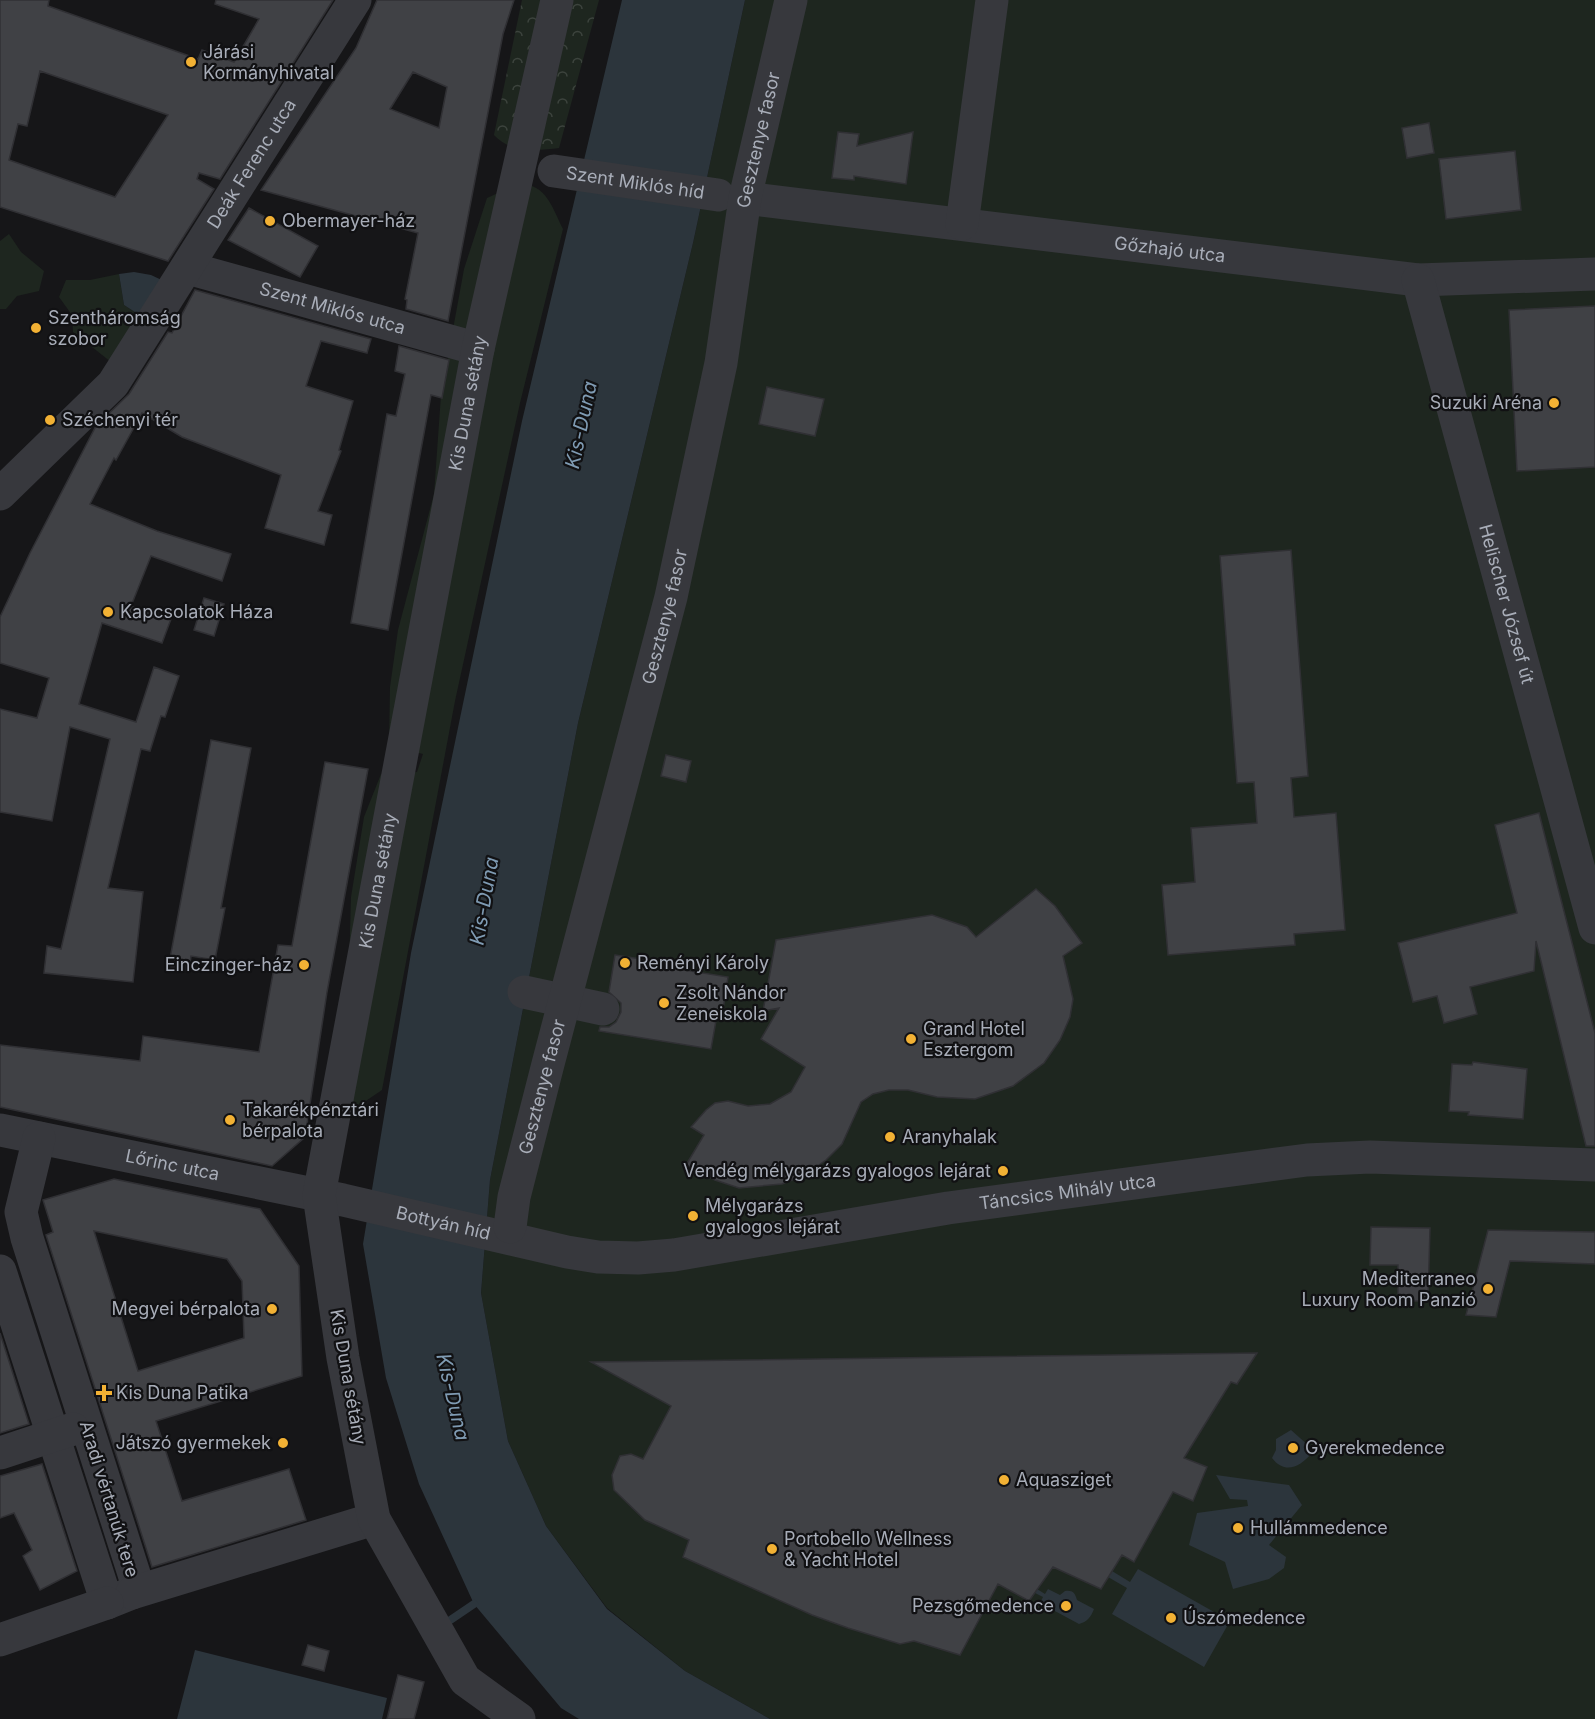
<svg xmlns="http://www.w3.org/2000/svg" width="1595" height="1719" viewBox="0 0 1595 1719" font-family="Inter,sans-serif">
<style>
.forest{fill:url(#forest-crowns)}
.park{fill:#1e261f}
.water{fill:#2c353c}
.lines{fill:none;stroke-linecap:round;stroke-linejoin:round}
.stream{stroke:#2c353c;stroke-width:8}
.building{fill:#404145;stroke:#303034;stroke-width:1.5;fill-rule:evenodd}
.minor{stroke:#37383d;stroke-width:33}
.poi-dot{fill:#f2b134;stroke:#111113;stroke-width:2}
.labels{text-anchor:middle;stroke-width:4.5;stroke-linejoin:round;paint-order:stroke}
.poi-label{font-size:18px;fill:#a8adb8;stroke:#111113;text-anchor:start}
.street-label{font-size:18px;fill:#a8adb8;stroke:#111113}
.water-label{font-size:20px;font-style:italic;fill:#7f9bb3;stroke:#111113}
</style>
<defs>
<pattern id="forest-crowns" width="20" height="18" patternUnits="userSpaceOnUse" patternTransform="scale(1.5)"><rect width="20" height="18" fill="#1e261f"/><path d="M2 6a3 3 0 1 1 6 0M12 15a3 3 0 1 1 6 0" fill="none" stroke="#3c433d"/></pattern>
</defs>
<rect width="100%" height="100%" fill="#161618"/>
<path class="forest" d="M522 0H599L559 148C535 151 511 153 494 135Z"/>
<path class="park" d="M745 0H1595V1719H770L685 1671 607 1608 546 1526 508 1441 481 1293 490 1180 578 723 693 243Z
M518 184C546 183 552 207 563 229L520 403 455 701 382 1090 345 1115 351 897 364 817 381 774 417 772 423 754 389 746 390 687 398 630 434 494 441 395 464 269 487 198Z
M9 234 21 252 44 271 39 291 17 296 6 309H0V241Z
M119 274 124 305 141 316 111 362 73 332 72 315 59 297 66 280H90Z"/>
<path class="water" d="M622 0H745L693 243 578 723 490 1180 481 1293 508 1441 546 1526 607 1609 685 1671 770 1719H579L561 1708 474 1604 419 1484 386 1378 363 1244 411 953 522 421Z
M134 272 151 275 168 283 141 316 124 305 119 274Z
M1291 1430 1309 1446 1312 1453C1300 1467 1285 1475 1272 1458L1276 1450V1439Z
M1216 1475 1289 1485 1302 1505 1269 1545 1286 1557 1284 1568 1269 1579 1233 1589 1225 1562 1189 1545 1197 1513 1248 1506 1247 1500 1230 1499Z
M1138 1569 1230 1621 1204 1667 1112 1614 1127 1588 1108 1577 1112 1571 1130 1582Z
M1037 1589 1045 1594 1048 1589 1060 1595 1065 1591C1073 1590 1075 1593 1077 1600L1094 1609C1091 1617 1087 1622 1079 1624L1040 1603 1043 1597 1035 1593Z
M195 1650 387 1698 382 1719H177Z"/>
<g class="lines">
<path class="stream" d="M443 1625 474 1604"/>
</g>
<path class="building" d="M0 0H49L48 6 198 59 202 50 234 62 259 19 215 4 216 0H333L220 179 199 173 197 179 214 189 168 261 0 207ZM40 71 168 115 115 197 9 160 18 124 27 126Z
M377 0H514L503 34 448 321 406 309 407 300 405 299 418 233 261 190 356 48ZM413 72 447 87 439 128 390 109Z
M1429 123 1434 153 1407 158 1402 128Z
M838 132 859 134 857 146 913 132 906 184 854 176V180L832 178Z
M1515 151 1521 210 1446 219 1439 159Z
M249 208 318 246 300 277 228 240Z
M195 290 371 339 367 353 321 341 306 386 353 401 339 450 341 451 318 511 332 515 324 545 265 528 281 475 182 437 142 413 116 460 114 458 90 504 157 531 231 554 222 581 151 556 131 606 171 619 162 643 102 623 79 704 136 722 154 667 179 676 165 717 161 716 150 751 141 749 108 888 143 892 133 982 44 973 47 946 61 949 110 739 70 727 52 821 0 812V709L37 718 49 678 0 663V617L30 553 96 426 129 394 168 332 172 333Z
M1595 306V467L1517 471 1509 310Z
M399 346 449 360 442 398 431 395 388 630 351 623 387 414 396 416 405 374 395 371Z
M767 387 824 399 815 436 759 424Z
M1291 550 1308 776 1291 778 1294 817 1336 813 1345 930 1294 934 1295 945 1168 955 1162 885 1195 882 1191 828 1257 823 1254 782 1237 783 1220 556Z
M204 598 224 604 214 636 194 630Z
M211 740 251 748 221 908H225L215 960 191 956 189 971 168 969Z
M666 755 691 761 686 782 661 776Z
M325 762 368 769 327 992 305 1137 272 1166 0 1107V1045L140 1061 143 1036 259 1052 278 945 292 946Z
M1539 813 1595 1033V1146H1586L1536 941 1534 971 1470 987 1477 1014 1444 1023 1437 996 1413 1002 1398 943 1517 913 1495 825Z
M1036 889 1055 906 1082 943 1063 956 1073 999 1070 1017 1060 1040 1044 1063 1013 1086 975 1099 937 1097 908 1090H889L873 1094 861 1102 842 1144 826 1160 805 1175 782 1184 739 1188 715 1180 686 1165 704 1135 691 1127 706 1110 715 1103 728 1101 748 1106 770 1104 791 1092 805 1067 761 1039 779 1008 763 1011 776 940 932 915 967 927 976 937Z
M615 955 654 961 653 965 728 977 722 1016 717 1015 711 1049 599 1031 600 1027H609L616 1022 621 1012V1003L609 992Z
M1473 1062 1527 1069 1523 1119 1468 1115 1469 1112 1449 1111 1452 1064 1472 1065Z
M114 1179 260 1209 299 1266 302 1376 156 1421 182 1501 289 1469 306 1520 152 1567 46 1235 53 1232 43 1200ZM94 1231 227 1259 242 1281 244 1338 138 1371Z
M1371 1227 1430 1228 1428 1301H1398V1265H1370Z
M1488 1230 1595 1232V1264L1510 1261 1496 1317 1466 1315Z
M0 1333 29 1424 0 1433Z
M1257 1353 1237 1384 1231 1382 1184 1458 1207 1467 1193 1501 1173 1492 1134 1562 1122 1555 1101 1589 1053 1567 1029 1601 998 1584 960 1655 914 1641 900 1644 848 1628 812 1615 683 1557 689 1540 645 1520 614 1490 612 1475 620 1456 631 1454 643 1459 671 1406 591 1362Z
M42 1464 77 1571 40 1590 23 1556 32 1550 14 1513 0 1518V1476Z
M308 1645 329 1651 324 1671 302 1665Z
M398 1675 424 1682 414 1719H387Z"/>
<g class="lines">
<g class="minor">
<path id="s1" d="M554 171 718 195"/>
<path id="s2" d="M745 198 1418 280 1595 274"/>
<path d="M962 224 992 0"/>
<path id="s3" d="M188 268 478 349"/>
<path id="s4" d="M1418 280 1595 928"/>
<path id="s5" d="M0 494 113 384 355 0"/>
<path d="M524 992 603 1009"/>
<path id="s6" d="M0 1130 343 1200 567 1252 598 1257 638 1258 674 1255 948 1208 1307 1160 1370 1157 1595 1165"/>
<path id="s7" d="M510 1227 514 1197 548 1064 671 597 721 363 745 198 791 0"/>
<path d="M0 1271 107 1603 132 1593 136 1580 27 1238 21 1212 39 1138"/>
<path d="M0 1453 73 1429"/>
<path d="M132 1593 374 1519"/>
<path d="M0 1640 107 1603"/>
<path id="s8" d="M519 1719 465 1680 374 1519 343 1358 319 1195 478 349 557 0"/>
</g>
</g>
<g class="poi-dot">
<circle cx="191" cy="62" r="6"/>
<circle cx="270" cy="221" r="6"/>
<circle cx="36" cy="328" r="6"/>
<circle cx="1554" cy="403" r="6"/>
<circle cx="50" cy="420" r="6"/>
<circle cx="108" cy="612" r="6"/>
<circle cx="625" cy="963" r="6"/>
<circle cx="304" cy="965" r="6"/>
<circle cx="664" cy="1003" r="6"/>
<circle cx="911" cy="1039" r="6"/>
<circle cx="230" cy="1120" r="6"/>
<circle cx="890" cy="1137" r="6"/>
<circle cx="1003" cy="1171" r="6"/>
<circle cx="693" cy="1216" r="6"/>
<circle cx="1488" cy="1289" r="6"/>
<circle cx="272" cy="1309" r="6"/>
<path d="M101 1384h6v6h6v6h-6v6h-6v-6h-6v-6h6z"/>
<circle cx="283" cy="1443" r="6"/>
<circle cx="1293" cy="1448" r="6"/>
<circle cx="1004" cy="1480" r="6"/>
<circle cx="1238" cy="1528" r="6"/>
<circle cx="772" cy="1549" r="6"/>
<circle cx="1066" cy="1606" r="6"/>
<circle cx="1171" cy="1618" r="6"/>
</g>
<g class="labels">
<g class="poi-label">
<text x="203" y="58">Járási<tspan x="203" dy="21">Kormányhivatal</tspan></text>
<text x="282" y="227">Obermayer-ház</text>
<text x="48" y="324">Szentháromság<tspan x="48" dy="21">szobor</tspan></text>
<text x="1542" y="409" text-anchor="end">Suzuki Aréna</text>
<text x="62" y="426">Széchenyi tér</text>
<text x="120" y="618">Kapcsolatok Háza</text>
<text x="637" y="969">Reményi Károly</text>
<text x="292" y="971" text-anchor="end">Einczinger-ház</text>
<text x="676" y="999">Zsolt Nándor<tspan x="676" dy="21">Zeneiskola</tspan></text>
<text x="923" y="1035">Grand Hotel<tspan x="923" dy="21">Esztergom</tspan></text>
<text x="242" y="1116">Takarékpénztári<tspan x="242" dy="21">bérpalota</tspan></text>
<text x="902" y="1143">Aranyhalak</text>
<text x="991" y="1177" text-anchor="end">Vendég mélygarázs gyalogos lejárat</text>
<text x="705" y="1212">Mélygarázs<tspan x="705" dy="21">gyalogos lejárat</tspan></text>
<text x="1476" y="1285" text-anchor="end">Mediterraneo<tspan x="1476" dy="21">Luxury Room Panzió</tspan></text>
<text x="260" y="1315" text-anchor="end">Megyei bérpalota</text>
<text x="116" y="1399">Kis Duna Patika</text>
<text x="271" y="1449" text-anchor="end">Játszó gyermekek</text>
<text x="1305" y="1454">Gyerekmedence</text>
<text x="1016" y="1486">Aquasziget</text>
<text x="1250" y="1534">Hullámmedence</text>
<text x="784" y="1545">Portobello Wellness<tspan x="784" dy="21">&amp; Yacht Hotel</tspan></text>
<text x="1054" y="1612" text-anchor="end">Pezsgőmedence</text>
<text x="1183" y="1624">Úszómedence</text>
</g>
<g class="street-label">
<text dy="6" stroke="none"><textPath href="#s7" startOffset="1116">Gesztenye fasor</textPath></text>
<text dy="6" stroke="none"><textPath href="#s5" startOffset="418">Deák Ferenc utca</textPath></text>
<text dy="6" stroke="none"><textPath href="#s1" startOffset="82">Szent Miklós híd</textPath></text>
<text dy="6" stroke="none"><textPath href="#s2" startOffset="428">Gőzhajó utca</textPath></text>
<text dy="6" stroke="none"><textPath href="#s3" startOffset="150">Szent Miklós utca</textPath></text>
<text dy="6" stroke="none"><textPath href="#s8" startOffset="1386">Kis Duna sétány</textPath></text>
<text dy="6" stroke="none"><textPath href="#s4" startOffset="336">Helischer József út</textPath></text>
<text dy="6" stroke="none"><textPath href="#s7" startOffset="630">Gesztenye fasor</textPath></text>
<text dy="6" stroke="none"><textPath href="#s8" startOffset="900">Kis Duna sétány</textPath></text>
<text dy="6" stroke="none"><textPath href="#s7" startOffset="144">Gesztenye fasor</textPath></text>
<text dy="6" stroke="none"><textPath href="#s6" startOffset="176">Lőrinc utca</textPath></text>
<text dy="6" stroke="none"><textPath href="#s6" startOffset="1086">Táncsics Mihály utca</textPath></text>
<text dy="6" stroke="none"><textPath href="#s6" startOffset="453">Bottyán híd</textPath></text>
<text transform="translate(348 1377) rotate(80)" y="6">Kis Duna sétány</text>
<text transform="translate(109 1499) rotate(73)" y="6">Aradi vértanúk tere</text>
</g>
<g class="water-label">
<text transform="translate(581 425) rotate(-78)" y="7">Kis-Duna</text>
<text transform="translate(484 901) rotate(-80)" y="7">Kis-Duna</text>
<text transform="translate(453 1397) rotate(77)" y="7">Kis-Duna</text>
</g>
</g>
</svg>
